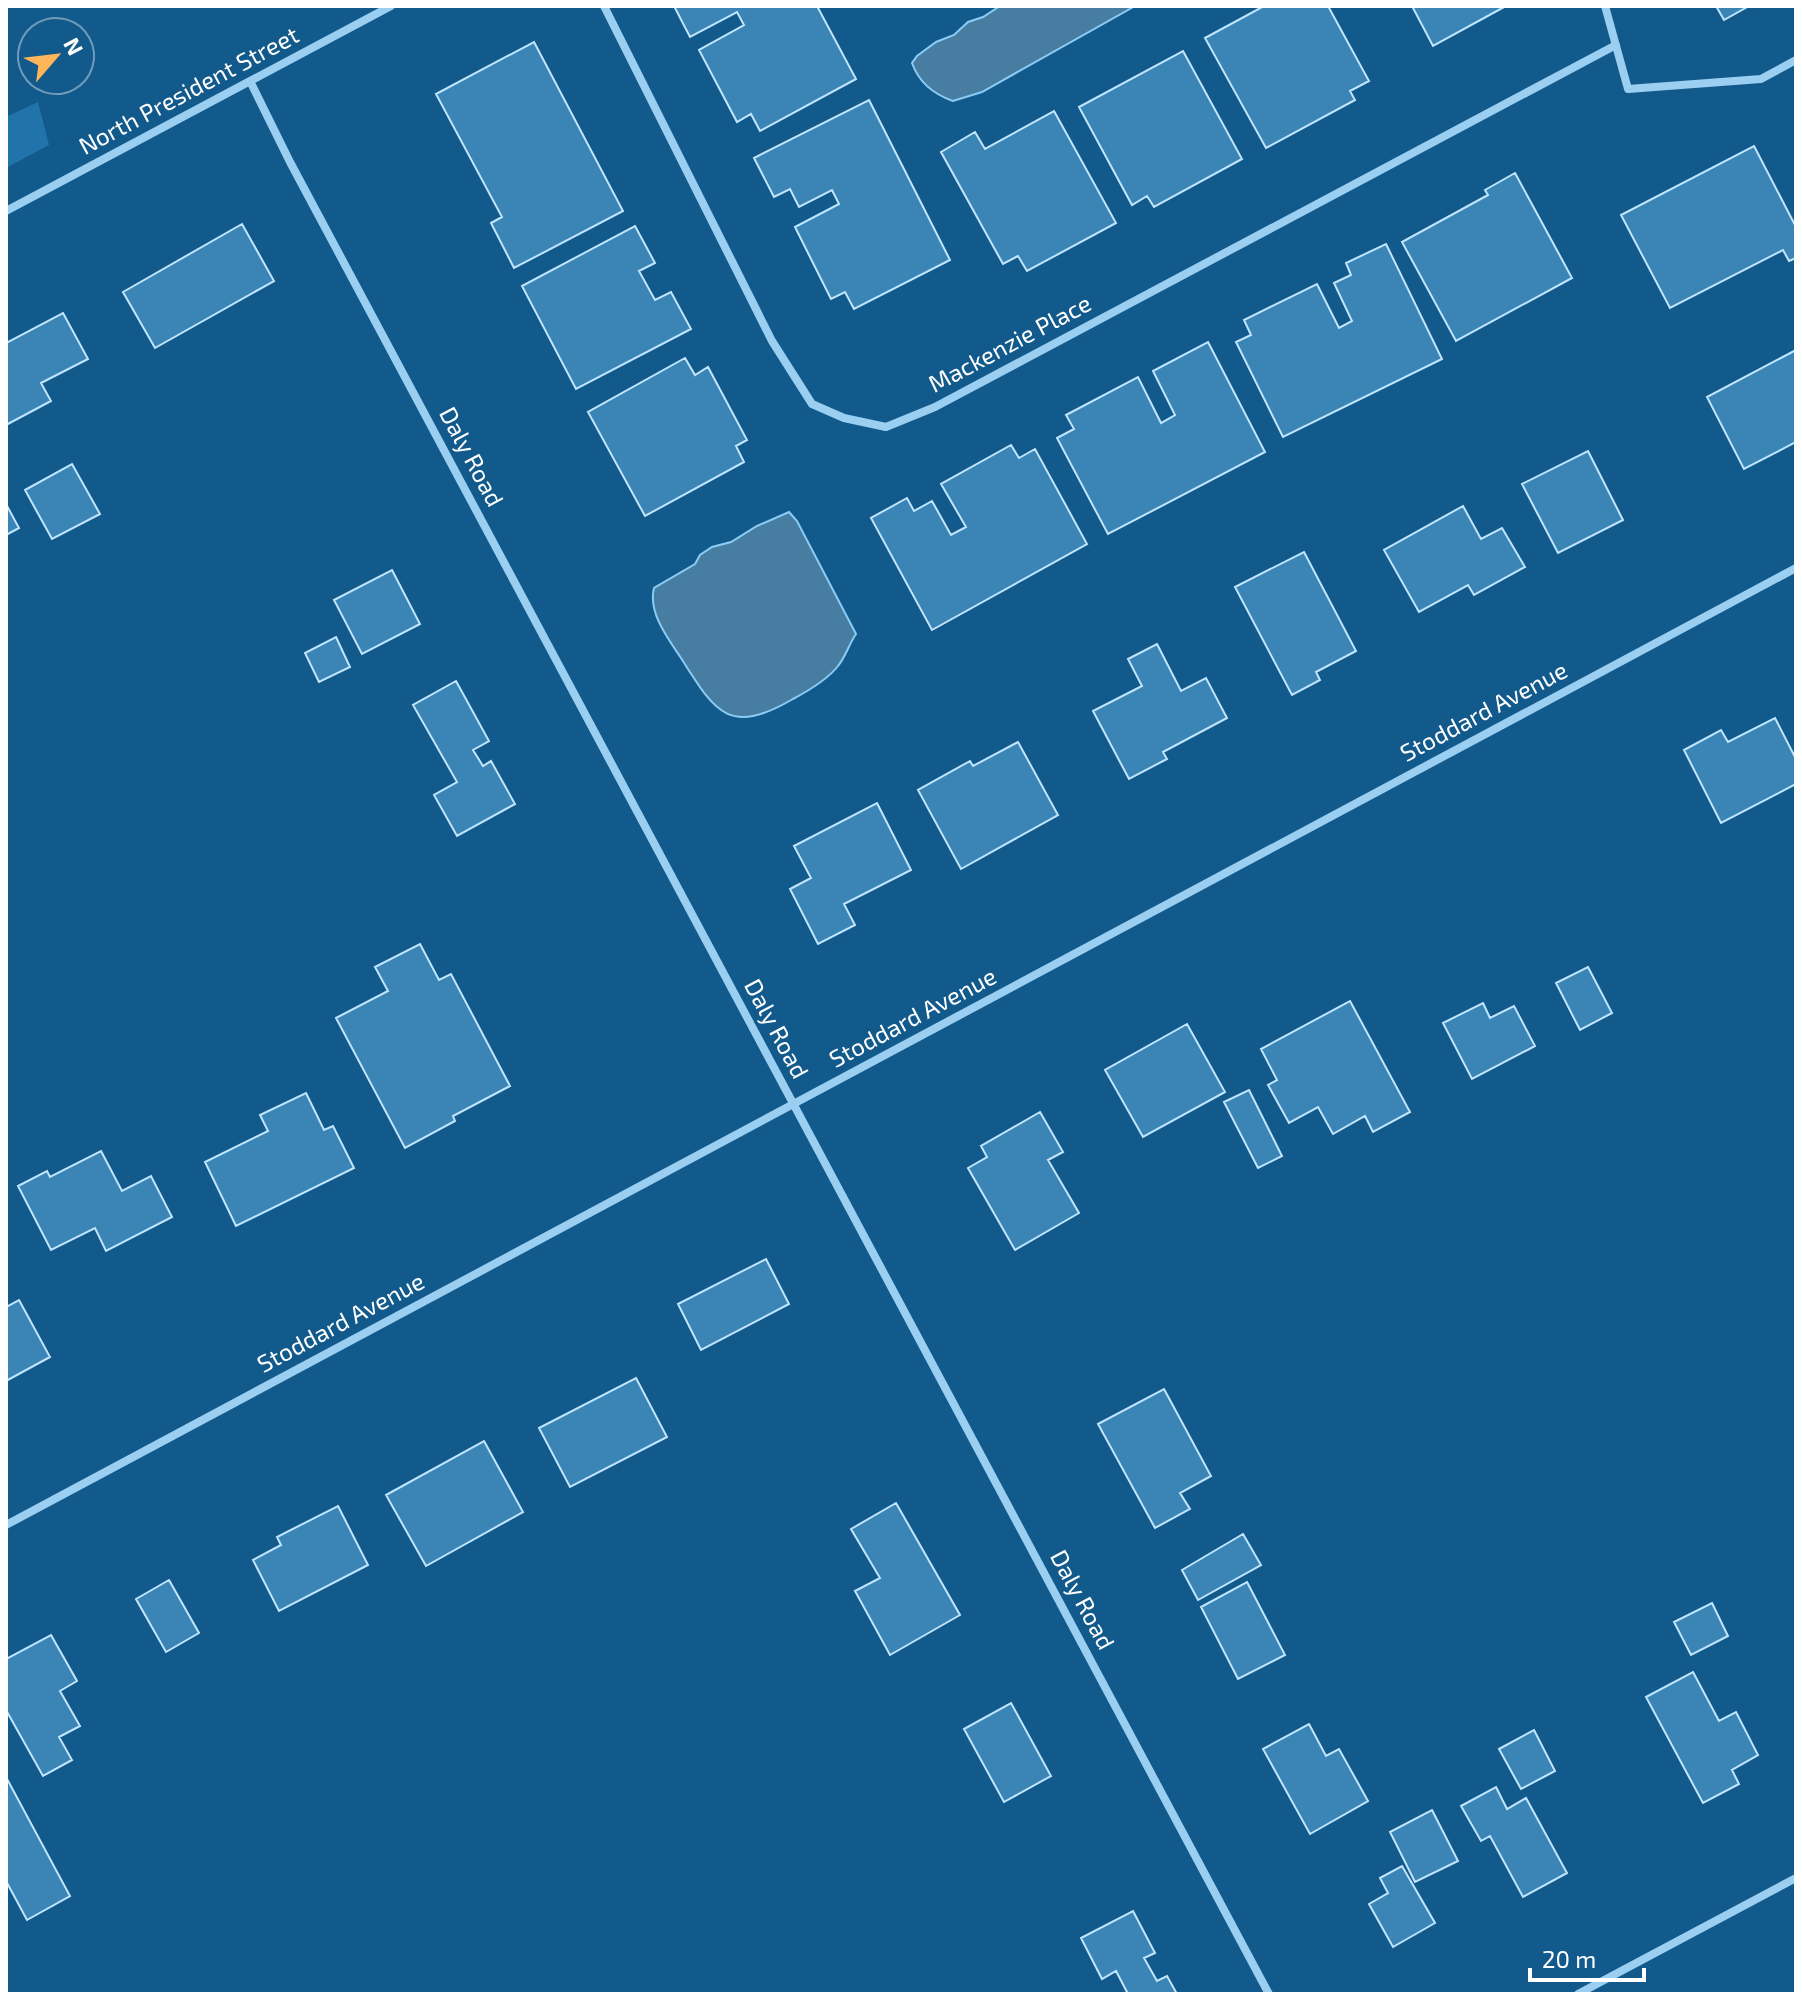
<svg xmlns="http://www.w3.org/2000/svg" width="1802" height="2000" viewBox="0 0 1802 2000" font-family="'Exo 2',sans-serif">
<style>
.green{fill:#2074aa}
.water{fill:#487da2;stroke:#8bccf5;stroke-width:2}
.building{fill:#3a85b6;stroke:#c0e5fd;stroke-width:2}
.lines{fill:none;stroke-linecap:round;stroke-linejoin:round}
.street{stroke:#9acff1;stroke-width:8}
.labels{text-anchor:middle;stroke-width:6;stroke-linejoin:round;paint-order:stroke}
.street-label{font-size:24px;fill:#fff;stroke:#125a8c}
</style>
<rect width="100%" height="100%" fill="#125a8c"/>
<path class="green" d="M38 102 49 145 6 168V117Z"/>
<path class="water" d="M1000 6H1135L982 92 953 101C933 94 919 83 912 63L917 56 936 42 954 35 968 22 983 17Z
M789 512 797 521 856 634C849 644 846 656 838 666 828 679 808 691 793 699 726 738 714 709 679 655 666 636 648 611 654 588L695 564 700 555 712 547 731 542 757 526Z"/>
<path class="building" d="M674 6H817L856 79 760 131 751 114 737 122 699 50 744 25 737 12 690 37Z
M1264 6H1328L1369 81 1350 91 1355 100 1266 148 1205 38Z
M1412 6H1506L1433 46Z
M1716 6H1749L1724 20Z
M534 42 623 211 514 268 491 223 502 217 436 94Z
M1183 51 1242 159 1154 207 1147 196 1132 205 1079 107Z
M869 100 950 260 854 309 845 292 831 299 795 227 839 204 832 190 799 207 790 189 774 197 754 158Z
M1054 111 1116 223 1027 271 1018 256 1003 264 941 152 975 132 985 149Z
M1754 146 1796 227V258L1789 261 1783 250 1670 308 1621 215Z
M1515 173 1572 278 1456 341 1402 242 1488 195 1485 190Z
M242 224 274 281 155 348 123 292Z
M635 226 655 263 639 271 655 300 671 292 691 329 576 389 522 286Z
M1386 244 1442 359 1283 437 1236 342 1251 335 1244 320 1317 284 1339 328 1352 321 1334 283 1351 275 1346 263Z
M63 313 88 359 41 383 51 401 6 425V343Z
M1208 342 1265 452 1108 534 1057 438 1074 429 1066 415 1138 377 1161 423 1175 415 1153 371Z
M1796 350V442L1744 469 1707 397Z
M685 358 695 375 708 367 747 440 736 446 744 462 645 516 588 412Z
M1011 445 1019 458 1035 449 1087 544 932 630 871 518 907 498 914 511 932 501 951 535 966 527 941 484Z
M1588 451 1623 520 1558 553 1522 484Z
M72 464 100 514 52 539 25 490Z
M6 504 19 528 6 535Z
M1463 506 1481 539 1502 528 1525 567 1474 595 1468 585 1419 612 1384 550Z
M1304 552 1356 651 1316 672 1320 680 1292 695 1235 587Z
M392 570 420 624 362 654 334 600Z
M336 637 350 667 319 682 305 653Z
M1157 644 1181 691 1206 678 1227 718 1163 752 1167 759 1129 779 1093 711 1142 686 1128 659Z
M456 681 489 741 473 750 483 766 491 761 515 804 457 836 434 795 457 782 413 705Z
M1775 718 1796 759V784L1721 823 1684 750 1721 730 1728 742Z
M1018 742 1058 815 961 869 918 790 970 761 973 766Z
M877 803 911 870 844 904 855 925 818 944 790 889 811 878 794 846Z
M420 944 439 980 451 974 510 1086 453 1116 455 1121 405 1148 336 1018 388 991 375 967Z
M1588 967 1612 1013 1580 1030 1556 983Z
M1350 1001 1410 1112 1373 1132 1365 1116 1333 1134 1318 1107 1289 1123 1268 1085 1277 1080 1261 1049Z
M1483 1003 1490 1018 1514 1006 1535 1046 1472 1079 1443 1023Z
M1187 1024 1225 1092 1143 1137 1105 1070Z
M1249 1090 1282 1156 1258 1168 1224 1102Z
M306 1093 324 1130 333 1126 354 1168 236 1226 205 1162 268 1131 260 1115Z
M1040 1112 1063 1152 1048 1160 1079 1213 1015 1250 968 1168 987 1157 981 1146Z
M101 1151 122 1191 151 1176 172 1217 106 1251 95 1228 51 1250 18 1186 47 1171 50 1177Z
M766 1259 789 1304 701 1350 678 1304Z
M19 1300 50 1357 6 1381V1307Z
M636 1378 667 1437 570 1487 539 1428Z
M1164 1389 1211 1476 1180 1493 1190 1509 1155 1528 1098 1424Z
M484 1441 523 1512 426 1566 386 1495Z
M896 1503 960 1615 890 1655 855 1591 880 1578 851 1529Z
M338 1506 368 1565 279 1611 253 1560 281 1545 277 1537Z
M1243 1534 1261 1565 1198 1600 1182 1570Z
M169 1580 199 1633 166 1652 136 1599Z
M1247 1582 1285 1655 1238 1679 1201 1607Z
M1712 1603 1728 1636 1691 1655 1674 1622Z
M51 1635 77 1681 60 1691 80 1726 59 1737 72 1760 43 1776 6 1710V1659Z
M1693 1672 1719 1721 1736 1712 1758 1755 1732 1770 1739 1784 1703 1803 1646 1697Z
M1011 1703 1051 1776 1004 1802 964 1729Z
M1309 1724 1326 1756 1339 1749 1368 1801 1310 1834 1263 1749Z
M1534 1730 1555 1771 1521 1789 1499 1749Z
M6 1777 70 1896 27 1920 6 1881Z
M1496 1787 1507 1809 1526 1798 1567 1873 1523 1897 1490 1836 1481 1841 1461 1806Z
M1432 1810 1458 1861 1415 1882 1390 1832Z
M1402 1866 1435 1923 1393 1947 1369 1904 1388 1893 1380 1878Z
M1133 1911 1155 1953 1144 1958 1157 1981 1167 1976 1177 1994H1128L1116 1971 1102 1979 1081 1938Z"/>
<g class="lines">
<path class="street" d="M604 6 772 341 812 404 844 418 886 427 935 407 1616 45
M1605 6 1628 89 1761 79 1796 60
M250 81 290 162 1269 1994
M6 211 391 6
M6 1525 1796 568
M1578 1994 1796 1878"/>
</g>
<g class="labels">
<g class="street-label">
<text transform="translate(189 91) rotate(-28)" y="8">North President Street</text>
<text transform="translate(1010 344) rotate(-28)" y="8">Mackenzie Place</text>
<text transform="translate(471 457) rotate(62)" y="8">Daly Road</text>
<text transform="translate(1484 712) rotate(-28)" y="8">Stoddard Avenue</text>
<text transform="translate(913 1018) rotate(-28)" y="8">Stoddard Avenue</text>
<text transform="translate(776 1029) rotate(62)" y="8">Daly Road</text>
<text transform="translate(341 1323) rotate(-28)" y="8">Stoddard Avenue</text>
<text transform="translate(1082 1600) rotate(62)" y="8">Daly Road</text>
</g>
</g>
<rect width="1802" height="2000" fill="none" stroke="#ffffff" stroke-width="16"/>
<g transform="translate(56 56) rotate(62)"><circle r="38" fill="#125a8c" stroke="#719cba" stroke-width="2"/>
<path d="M0-6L14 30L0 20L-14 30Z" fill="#ffb65a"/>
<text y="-12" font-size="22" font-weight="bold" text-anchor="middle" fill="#ffffff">N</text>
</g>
<path d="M1530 1968v12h114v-12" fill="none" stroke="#ffffff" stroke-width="4"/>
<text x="1542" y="1968" font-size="24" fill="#ffffff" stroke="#125a8c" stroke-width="6" paint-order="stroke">20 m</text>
</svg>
